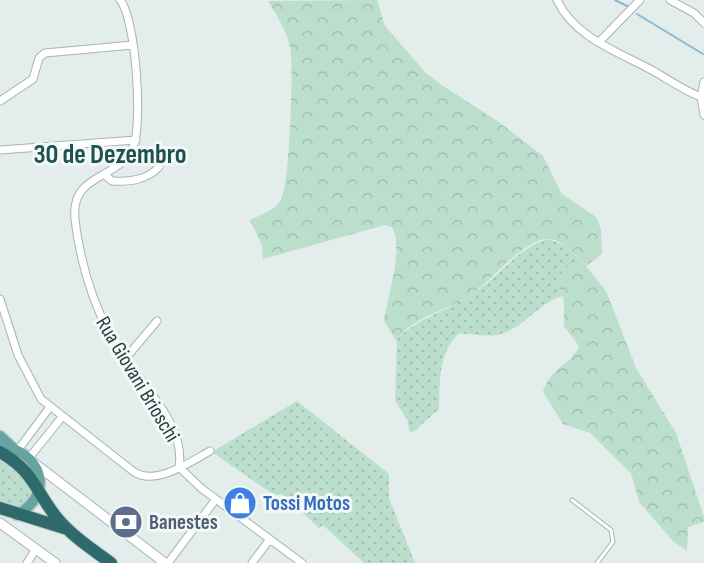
<svg xmlns="http://www.w3.org/2000/svg" width="704" height="563" viewBox="0 0 704 563" font-family="'Sofia Sans Condensed',sans-serif">
<style>
.grass{fill:url(#grass-dots)}
.forest{fill:url(#forest-crowns)}
.lines{fill:none;stroke-linecap:round;stroke-linejoin:round}
.stream{stroke:#8bb7d2;stroke-width:2}
.lane-casing{stroke:#a5b5b4;stroke-width:5}
.street-casing{stroke:#a5b5b4;stroke-width:9}
.secondary-casing{stroke:#a1b9b6;stroke-width:11}
.primary-casing{stroke:#c1c9c9;stroke-width:13}
.highway-casing{stroke:#c1c9c9;stroke-width:14}
.lane{stroke:#fff;stroke-width:3}
.street{stroke:#fff;stroke-width:7}
.secondary{stroke:#fff;stroke-width:9}
.primary{stroke:#67a3a1;stroke-width:10}
.highway{stroke:#2e6a6b;stroke-width:12}
.labels{text-anchor:middle;stroke-width:6;stroke-linejoin:round;paint-order:stroke}
.street-label{font-size:21px;fill:#223f3e;stroke:#f4f9f8}
.shop-label{font-size:21px;font-weight:bold;fill:#366cbe;stroke:#f4f9f8;text-anchor:start}
.service-label{font-size:21px;font-weight:bold;fill:#4e5e75;stroke:#f4f9f8;text-anchor:start}
.district-label{font-size:27px;font-weight:bold;fill:#1e5151;stroke:#f4f9f8}
</style>
<defs>
<pattern id="grass-dots" width="8" height="8" patternUnits="userSpaceOnUse" patternTransform="scale(1.5)"><rect width="8" height="8" fill="#bcdecd"/><path d="M2 2h.1M6 6h.1" fill="none" stroke="#a1c0b1" stroke-width="1.8" stroke-linecap="round"/></pattern>
<pattern id="forest-crowns" width="20" height="18" patternUnits="userSpaceOnUse" patternTransform="scale(1.5)"><rect width="20" height="18" fill="#bcdecd"/><path d="M2 6a3 3 0 1 1 6 0M12 15a3 3 0 1 1 6 0" fill="none" stroke="#a1c0b1"/></pattern>
</defs>
<rect width="100%" height="100%" fill="#e3edeb"/>
<path class="grass" d="M548 239 566 246 586 266 557 280 562 296C537 304 525 327 501 334 488 338 472 333 458 334 438 354 440 382 439 410 429 416 418 430 410 433L407 419 395 401 397 339C417 319 445 311 469 296 500 278 513 250 548 239Z
M297 401 389 474V498L415 563H364L323 525 319 528 282 494 274 495 212 452Z
M0 457 31 481 32 495 20 510 0 504Z"/>
<path class="forest" d="M377 0 385 26 425 72 440 84 499 122 543 156 562 194 596 217 601 229 602 254 586 266 606 291 636 368 676 433 704 517V522L688 527 687 551 673 541 639 502 631 473 590 433 563 424 543 392C551 366 570 367 579 346L564 326V302L557 280 565 267 585 265C575 255 564 240 548 239 525 239 492 279 474 293 450 310 412 316 396 341L384 320C388 296 404 248 392 227L385 225 263 259 262 245 250 220C261 215 275 210 281 200 290 184 293 73 291 52 289 34 277 16 268 1Z"/>
<g class="lines">
<path class="stream" d="M615 0 629 7
M637 14 703 54"/>
<g class="lane-casing">
<path id="lane" d="M572 500 611 530 613 542 597 563"/>
</g>
<g class="street-casing">
<path id="street" d="M120 0C136 18 143 125 133 147 117 182 70 172 75 220 80 261 92 301 111 337 130 375 187 420 179 467
M557 0C575 39 622 53 657 73 672 82 685 91 701 97
M670 0 694 13 704 23
M599 42 640 0
M704 82 701 97 704 115
M0 101 33 79 39 58 45 53 133 45
M0 150 136 140
M104 174 112 181C130 182 147 180 159 167
M0 299 18 355 41 399 134 472C156 486 190 462 210 451
M125 359 157 321
M18 450 50 407
M29 458 62 417
M179 467 201 488 302 563
M27 563 36 549
M168 563 216 499
M252 563 270 539"/>
</g>
<g class="secondary-casing">
<path id="secondary" d="M34 463 165 563
M0 523 55 563"/>
</g>
<g class="primary-casing">
<path id="primary" d="M0 436 13 448
M0 446C41 451 56 493 17 515"/>
</g>
<g class="highway-casing">
<path id="highway" d="M0 452C34 471 35 491 57 518 72 536 92 549 111 563
M0 508 64 528"/>
</g>
<use href="#lane" class="lane"/>
<use href="#street" class="street"/>
<use href="#secondary" class="secondary"/>
<use href="#primary" class="primary"/>
<use href="#highway" class="highway"/>
</g>
<defs>
<g id="shop-disc" transform="scale(1.725)"><circle r="9.5" fill="#3f7fe0" stroke="#f4f9f8"/><path d="M-5-2.5h2.3a2.7 3.5 0 0 1 5.4 0H5L5.5 6h-11ZM-1.5-2.5h3a1.5 2.3 0 0 0-3 0Z" fill="#fff"/></g>
<g id="bank-disc" transform="scale(1.725)"><circle r="9.5" fill="#5c6f8a" stroke="#f4f9f8"/><path d="M-6-4H6V4H-6ZM0-2.3a2.3 2.3 0 1 0 0 4.6a2.3 2.3 0 1 0 0-4.6Z" fill="#fff"/></g>
</defs>
<g fill-rule="evenodd">
<use href="#shop-disc" x="240" y="503"/>
<use href="#bank-disc" x="126" y="522"/>
</g>
<g class="labels">
<g class="street-label">
<text transform="translate(138 379) rotate(59)" y="7">Rua Giovani Brioschi</text>
</g>
<g class="shop-label">
<text x="263" y="510">Tossi Motos</text>
</g>
<g class="service-label">
<text x="149" y="529">Banestes</text>
</g>
<g class="district-label">
<text x="110" y="163">30 de Dezembro</text>
</g>
</g>
</svg>
